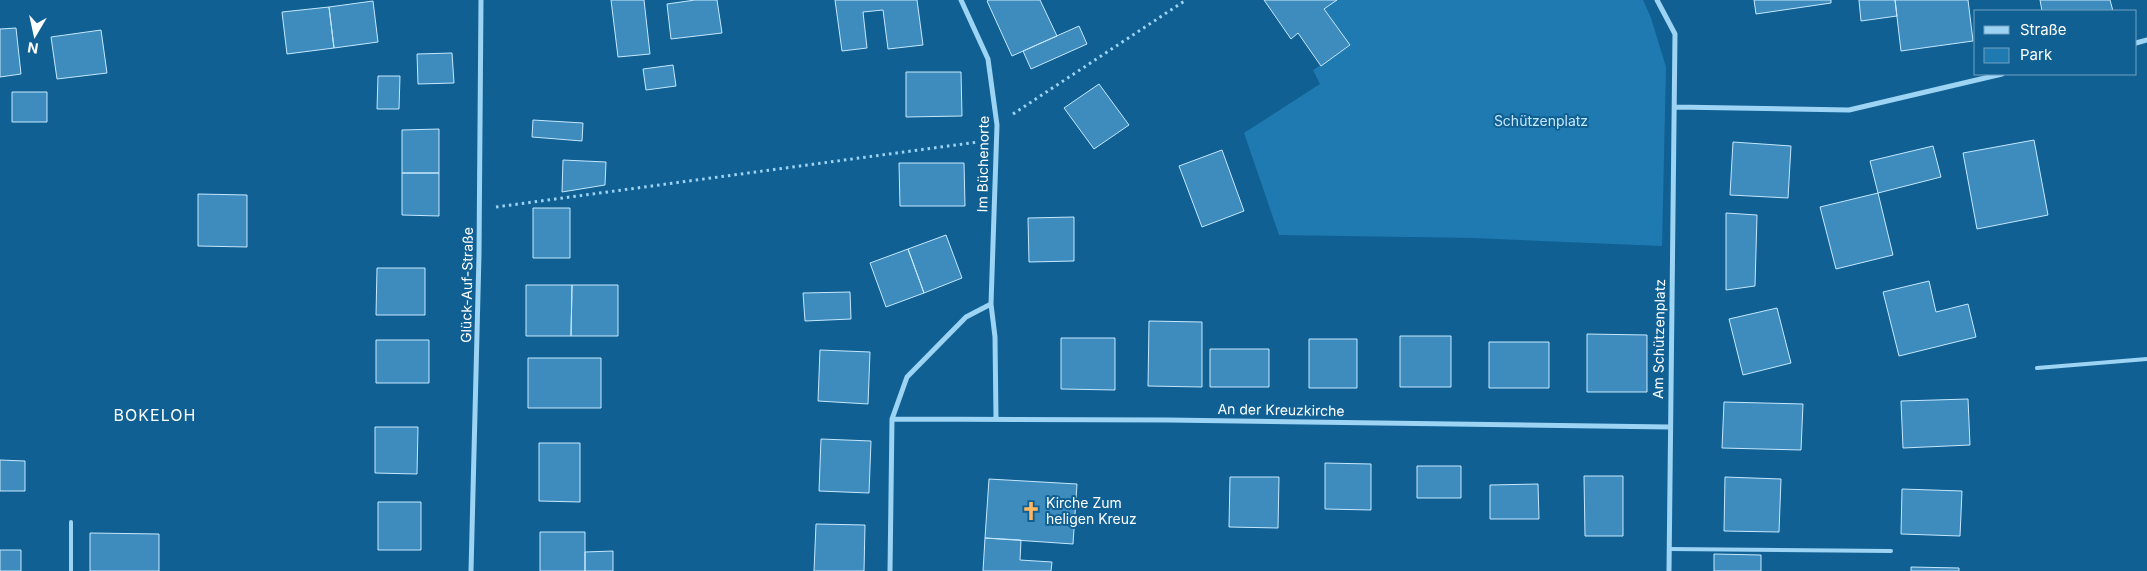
<svg xmlns="http://www.w3.org/2000/svg" width="2147" height="571" viewBox="0 0 2147 571" font-family="Inter,sans-serif">
<style>
.green{fill:#1f7ab1}
.building{fill:#3e8cbe;stroke:#c5e8fe}
.lines{fill:none;stroke-linecap:round;stroke-linejoin:round}
.path{stroke:#9dd3f3;stroke-width:3;stroke-dasharray:2.5 4;stroke-linecap:butt}
.lane{stroke:#9dd3f3;stroke-width:4}
.street{stroke:#9dd3f3;stroke-width:5}
.labels{text-anchor:middle;stroke-width:4;stroke-linejoin:round;paint-order:stroke}
.park-label{font-size:14px;fill:#c5e8fe;stroke:#106094}
.street-label{font-size:14px;fill:#fff;stroke:#106094}
.poi-label{font-size:14px;fill:#fff;stroke:#106094;text-anchor:start}
.quarter-label{font-size:16px;letter-spacing:1px;fill:#fff;stroke:#106094}
</style>
<rect width="100%" height="100%" fill="#106094"/>
<path class="green" d="M1337 0H1643L1651 18 1666 67 1662 246 1474 238 1279 235 1244 133 1320 84 1313 70 1350 46 1324 9Z"/>
<path class="building" d="M611 0H644L650 54 618 57Z
M717 0 722 33 671 39 667 4 695 0Z
M835 0H917L923 45 888 49 883 10 863 12 867 48 842 51Z
M989 0H1040L1057 36 1012 56 987 1Z
M1264 0H1337L1324 9 1350 45 1321 66 1298 33 1291 39Z
M1754 0H1831V3L1756 14Z
M1859 0H1895L1897 16 1861 21Z
M1895 0H1968L1973 41 1901 51Z
M2040 0H2110L2113 11H2042Z
M373 1 378 42 334 48 329 7Z
M329 7 334 48 287 54 282 12Z
M1079 26 1087 44 1031 69 1023 51Z
M16 28 21 74 0 77V29Z
M101 30 107 73 57 79 51 37Z
M452 53 454 83 418 84 417 54Z
M673 65 676 86 646 90 643 69Z
M906 72H961L962 116 906 117Z
M378 76H400L399 109H377Z
M1099 84 1129 125 1094 149 1064 108Z
M12 92H47V122H12Z
M533 120 583 123 582 141 532 137Z
M439 129V173H402V130Z
M2034 140 2048 215 1977 229 1963 153Z
M1733 142 1791 146 1788 198 1730 195Z
M1933 146 1941 177 1878 193 1870 161Z
M1222 150 1244 211 1202 227 1179 166Z
M563 160 606 162 605 185 562 192Z
M899 163H964L965 206H900Z
M402 173H439V216L402 215Z
M1878 193 1893 255 1836 269 1820 207Z
M198 194 247 195V247L198 246Z
M533 208H570V258H533Z
M1726 213 1757 215 1755 286 1726 290Z
M1074 217V261L1029 262 1028 218Z
M946 235 962 278 924 293 908 249Z
M908 249 924 293 886 307 870 263Z
M377 268H425V315H376Z
M1929 281 1936 312 1968 304 1976 337 1899 356 1883 292Z
M526 285H572L571 336H526Z
M572 285H618V336H571Z
M850 292 851 319 805 321 803 293Z
M1777 308 1791 363 1743 375 1729 319Z
M1149 321 1202 322V387L1148 386Z
M1587 334 1647 335V392H1587Z
M1400 336H1451V387H1400Z
M1061 338H1115V390L1061 389Z
M1309 339H1357V388H1309Z
M376 340H429V383H376Z
M1489 342H1549V388H1489Z
M1210 349H1269V387H1210Z
M820 350 870 352 868 404 818 401Z
M528 358H601V408H528Z
M1968 399 1970 445 1903 448 1901 401Z
M1724 402 1803 404 1801 450 1722 448Z
M375 427H418L417 474 375 473Z
M821 439 871 441 869 493 819 491Z
M539 443H580V502L539 501Z
M0 460 25 461V491H0Z
M1325 463 1371 464V510L1325 509Z
M1417 466H1461V498H1417Z
M1584 476H1623V536H1585Z
M1230 477H1279L1278 528 1229 527Z
M1725 477 1781 479 1779 532 1724 531Z
M989 479 1077 484 1073 544 985 538Z
M1538 484 1539 519H1490V485Z
M1902 489 1962 491 1960 536 1901 534Z
M378 502H421V550H378Z
M816 524 865 525 864 571H814Z
M540 532H585V571H540Z
M90 533 159 534V571H90Z
M985 538 1021 540 1020 560 1052 562 1051 571H983Z
M0 550H21V571H0Z
M613 551V571H585V552Z
M1714 554 1761 555V571H1714Z
M1911 567 1959 568V571H1911Z"/>
<g class="lines">
<path class="path" d="M1013 114 1186 0
M496 207 978 142"/>
<path class="lane" d="M2037 368 2147 359
M1669 549 1891 551
M71 571V522"/>
<path class="street" d="M1657 0 1675 34 1669 571
M2136 43 2147 40
M1675 107 1849 110 2002 74
M991 304 995 337 996 418
M892 419 1168 420 1669 427
M471 571 479 255 481 0
M890 571 892 419 907 377 966 317 991 304 997 125 988 59 961 0"/>
</g>
<defs>
<g id="church-bare" transform="scale(1.5)"><path d="M-1.2-6h2.4v3.5h3.3v2.4h-3.3V6h-2.4V-.1h-3.3v-2.4h3.3Z" fill="#ffb660" stroke="#106094" stroke-width="2.5" paint-order="stroke"/></g>
</defs>
<g fill-rule="evenodd">
<use href="#church-bare" x="1031" y="511"/>
</g>
<g class="labels">
<g class="park-label">
<text x="1541" y="126">Schützenplatz</text>
</g>
<g class="street-label">
<text transform="translate(983 164) rotate(-89)" y="5">Im Büchenorte</text>
<text transform="translate(467 285) rotate(-89)" y="5">Glück-Auf-Straße</text>
<text transform="translate(1659 339) rotate(-89)" y="5">Am Schützenplatz</text>
<text transform="translate(1281 410) rotate(1)" y="5">An der Kreuzkirche</text>
</g>
<g class="poi-label">
<text x="1046" y="508">Kirche Zum<tspan x="1046" dy="16">heligen Kreuz</tspan></text>
</g>
<g class="quarter-label">
<text x="155" y="421">BOKELOH</text>
</g>
</g>
<rect x="1974" y="10" width="162" height="65" fill="#106094" stroke="#70a0bf"/>
<rect x="1984" y="26" width="25" height="8" fill="#9dd3f3" stroke="#70a0bf"/>
<text x="2020" y="35" font-size="15" fill="#ffffff">Straße</text>
<rect x="1984" y="48" width="25" height="15" fill="#1f7ab1" stroke="#70a0bf"/>
<text x="2020" y="60" font-size="15" fill="#ffffff">Park</text>
<g transform="translate(35 35) rotate(189)" stroke="#106094" stroke-width="4" paint-order="stroke">
<path d="M0-4L9 19L0 12L-9 19Z" fill="#ffffff"/>
<text y="-8" font-size="14" font-weight="bold" text-anchor="middle" fill="#ffffff">N</text>
</g>
</svg>
